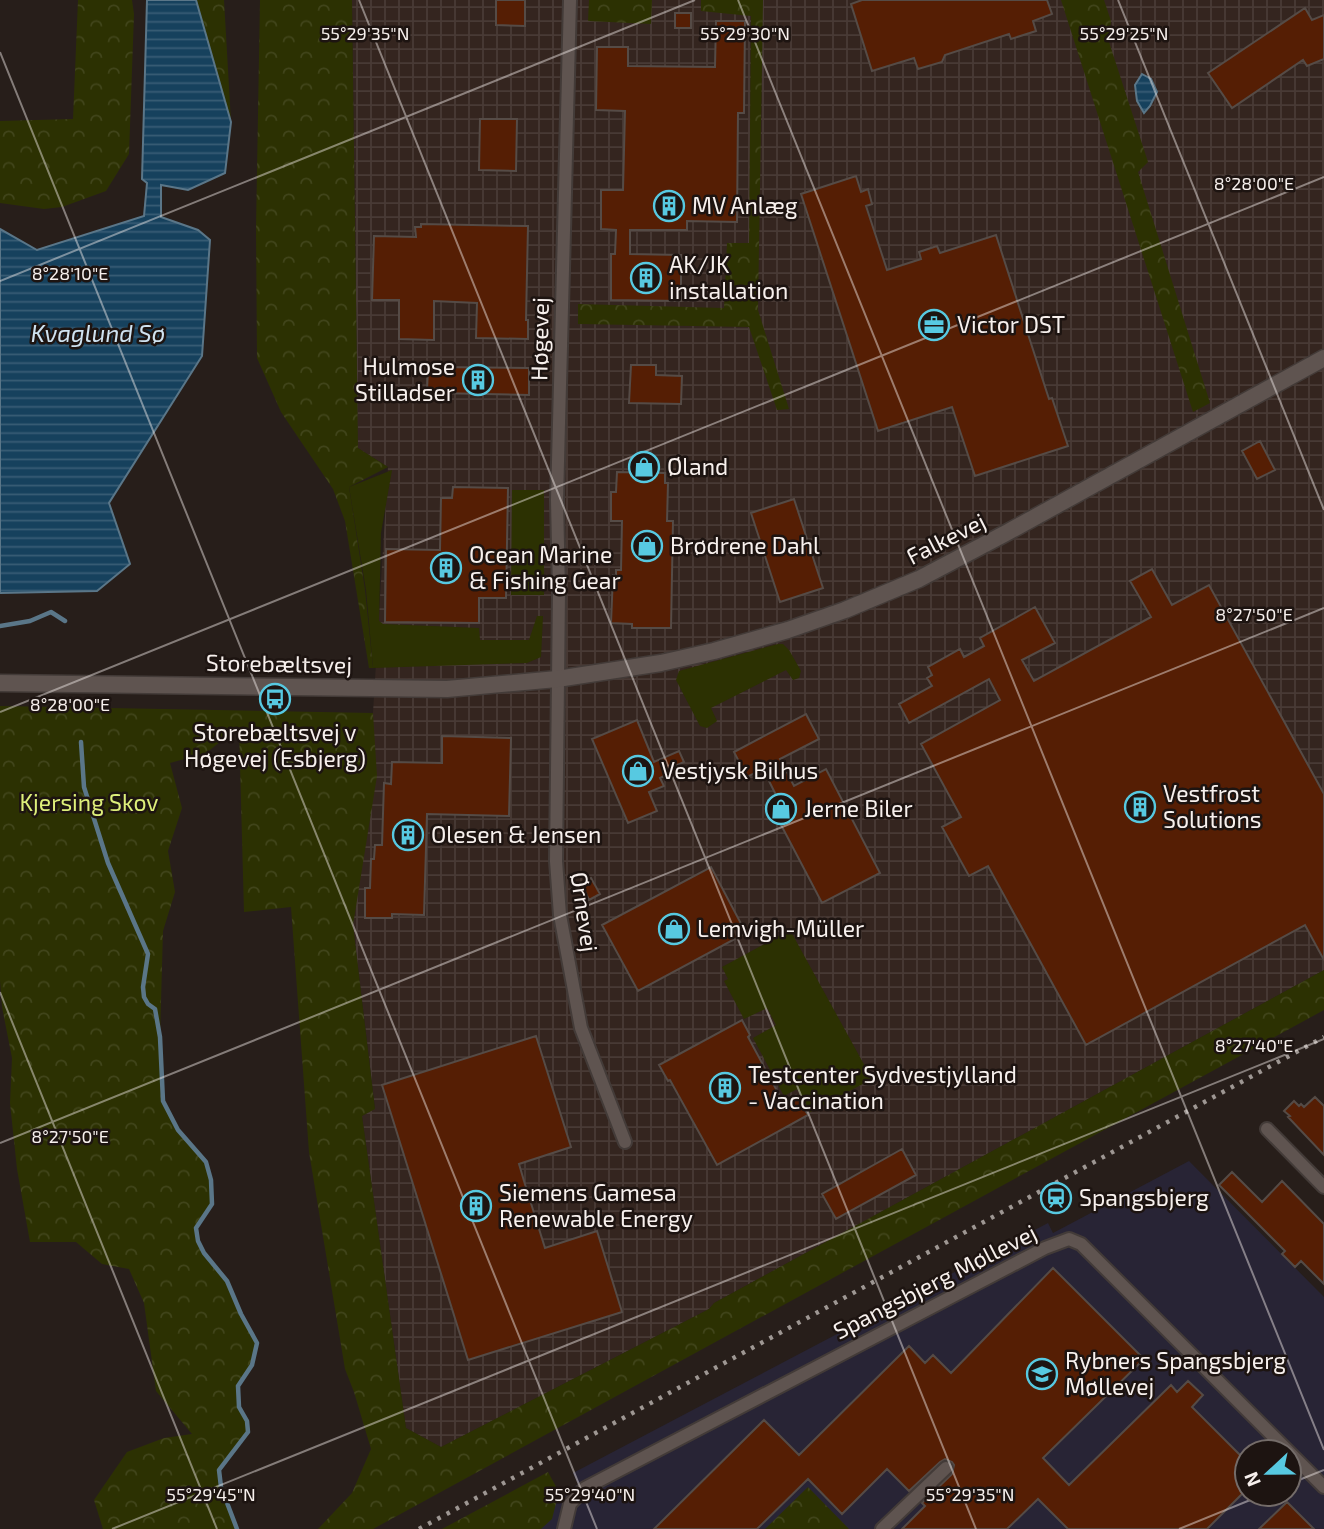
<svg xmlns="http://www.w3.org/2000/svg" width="1324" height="1529" viewBox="0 0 1324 1529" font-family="'Exo 2',sans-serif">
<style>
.industrial{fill:url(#industrial-grid)}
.education{fill:#282435;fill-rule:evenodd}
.grass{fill:#2c3102}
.forest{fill:url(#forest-crowns)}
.water{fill:url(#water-rules);stroke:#5a7688;stroke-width:2}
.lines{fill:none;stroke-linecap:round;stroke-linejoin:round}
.stream{stroke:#5a7688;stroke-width:4.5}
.building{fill:#551e04;stroke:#554b46;stroke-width:2}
.minor-casing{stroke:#433b38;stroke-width:16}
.tertiary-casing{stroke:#433b38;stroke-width:19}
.minor{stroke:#5f5450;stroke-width:12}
.tertiary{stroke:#5f5450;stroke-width:16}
.rail{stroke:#9e9793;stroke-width:4.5;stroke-dasharray:3.5 7;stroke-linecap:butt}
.ticks{fill:none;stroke:#f7f0ed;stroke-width:2;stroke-opacity:0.45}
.labels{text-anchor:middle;stroke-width:5;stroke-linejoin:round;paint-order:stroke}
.poi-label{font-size:23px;fill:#f7f0ed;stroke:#1d1411;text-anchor:start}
.street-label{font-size:23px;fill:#f7f0ed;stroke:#1d1411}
.park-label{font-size:23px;fill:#ddee7a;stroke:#1d1411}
.water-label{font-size:24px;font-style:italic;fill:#cfe2f0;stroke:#1d1411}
.ticks-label{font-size:18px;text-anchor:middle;fill:#f7f0ed;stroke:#1d1411;stroke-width:5;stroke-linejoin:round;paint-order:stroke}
</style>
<defs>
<pattern id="industrial-grid" width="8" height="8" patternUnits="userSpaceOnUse" patternTransform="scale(1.75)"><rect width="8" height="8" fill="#34251f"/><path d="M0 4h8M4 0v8" fill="none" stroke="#483a35"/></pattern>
<pattern id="forest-crowns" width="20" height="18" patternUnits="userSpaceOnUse" patternTransform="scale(1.75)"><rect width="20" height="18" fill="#2c3102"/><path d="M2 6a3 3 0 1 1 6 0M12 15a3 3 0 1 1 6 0" fill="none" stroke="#41451b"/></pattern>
<pattern id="water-rules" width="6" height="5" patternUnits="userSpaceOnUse" patternTransform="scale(1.75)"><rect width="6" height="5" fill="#16415d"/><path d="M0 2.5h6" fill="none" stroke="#395d75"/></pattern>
</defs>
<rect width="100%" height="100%" fill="#271e1a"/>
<path class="industrial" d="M352 0H1324V970L714 1303 709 1309 441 1447 406 1428 362 1116 375 1108 353 925 373 713 388 467 358 448Z"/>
<path class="education" d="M1189 1161 1324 1297V1529H509L508 1528 578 1484 573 1473 1048 1223 1053 1233ZM1247 1452H1289V1494H1247Z"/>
<path class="grass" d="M392 470 381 533 379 621 383 624 479 628 480 640H529L537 616H543L541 657 527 663 373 668 366 590 349 487Z
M512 490H544V595H511Z
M778 644H783L789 650 801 671 799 678 793 680 786 670 711 708 717 721 707 728 700 726 676 680 679 671Z
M790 930 872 1079 810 1112 797 1089 784 1096 753 1038 776 1025 767 1008 744 1019 724 981 728 979 722 967Z"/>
<path class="forest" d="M78 0H132L134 14 129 154 106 191 62 207 44 209 0 203V121L73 119Z
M196 0H224L231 122Z
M260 0H352L358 448 388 467 349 487 365 590 373 668H369L345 521 333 489 281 412 257 358 256 228Z
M589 0H652L651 24 588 21Z
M701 0H763L758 310 789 409 777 410 749 327 578 324V304L724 308 727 243H749L751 16 701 11Z
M1061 0H1104L1111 21 1109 42 1148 162 1138 172 1210 403 1193 412Z
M0 706 373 713 377 776 353 925 375 1109 362 1116 406 1428 441 1447 709 1309 714 1303 1324 970V1010L373 1529H318L352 1493 371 1449 354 1392 345 1369 309 1152 291 907 244 912 239 727 206 753 170 763 182 808 168 851 175 892 163 931 160 1037 163 1101 178 1130 206 1162 211 1180 212 1204 196 1228 198 1241 204 1253 227 1281 241 1314 257 1343 252 1365 238 1386 239 1407 247 1421 248 1432 219 1470 221 1487 237 1529H103L94 1500 127 1452 164 1438 192 1434 156 1391 144 1303 129 1269 102 1264 76 1242H30L17 1169 10 1103 12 1058 2 1007 0 980Z
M548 1472 559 1492 552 1519 541 1529H442Z
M808 1487 849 1529H765Z"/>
<path class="water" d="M147 0H196L231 122 225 173 188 190 161 185V217L198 230 210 240 202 356 109 503 130 564 97 591 0 593V229L37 250 144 216 147 183 142 179Z
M1142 74 1151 79 1157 92 1150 106 1144 113 1137 101 1135 85Z"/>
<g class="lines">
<path class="stream" d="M0 626 30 621 51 612 65 621
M81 742 84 787 108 863 148 954 143 987 144 997 148 1004 155 1009 160 1037 163 1101 178 1130 206 1162 211 1180 212 1204 196 1228 198 1241 204 1253 227 1281 241 1314 257 1343 252 1365 238 1386 239 1407 247 1421 248 1432 219 1470 221 1487 237 1529"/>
</g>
<path class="building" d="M496 0H525V26L496 25Z
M862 0H1047L1052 14 1033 21 1036 31 1011 39 1009 34 945 55 942 62 918 69 914 58 872 71 851 4Z
M1305 8 1312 20 1324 15V59L1307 66 1303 60 1232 108 1208 73Z
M675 13H691V28H675Z
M716 21H745L744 113H738L737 222 687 221V230H630V254L681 255V301L611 300V254H615L616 230 601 229V190H623L625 111 596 110 597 47H628V66L715 67Z
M480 119H517L516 171 479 170Z
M856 176 861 192 868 189 872 204 866 206 887 270 921 259 919 252 937 246 940 253 996 235 1049 399 1052 398 1068 446 975 476 952 407 878 431 801 194Z
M421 224 528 226 526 320H528V339L476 338 477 303 434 301V340L399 339V300H372L374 236 416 237 415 227H421Z
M631 365H656V375L682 376 681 404 629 403Z
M436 367 529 368V395L435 393V391H427L428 368 436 369Z
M1260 441 1275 470 1257 479 1242 451Z
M617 472 665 473V483H668L667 521H673L671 628H632V624L611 623 613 575H616V570H621L622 521H611V492H616Z
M453 487 508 488 506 598H479V623L385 622 386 549 440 550 441 498H452Z
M794 499 823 588 780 602 751 513Z
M1152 569 1172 605 1209 585 1324 794V960L1305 925 1086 1045 988 866 969 876 942 827 961 817 921 744 1000 700 989 679 909 723 899 704 932 686 927 678 932 675 928 667 960 649 964 657 984 646 980 638 1035 607 1055 643 1022 660 1034 681 1151 617 1130 581Z
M806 714 819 739 780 759 794 786 826 769 880 873 822 903 768 800 776 795 763 769 747 777 734 752Z
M637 720 654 762 679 751 684 762 668 769 670 773 660 778 664 786 649 792 657 811 628 823 592 739Z
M442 736 511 738 509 816 427 814 424 915 392 914V918H365V888H370L371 859H374L375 845H382L384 783 391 784 392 762 442 763Z
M711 867 746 933 638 991 602 925Z
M591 878 600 894 589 900 581 883Z
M742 1020 750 1035 748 1037 783 1102 796 1095 808 1115 717 1165 670 1080 668 1081 659 1065Z
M536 1036 571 1147 519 1164 524 1181 545 1248 597 1231 622 1312 468 1360 382 1085Z
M1315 1097 1324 1106V1155L1288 1117 1290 1116 1284 1111 1294 1101 1299 1106 1301 1104 1304 1107Z
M902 1149 916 1175 836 1219 822 1194Z
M1232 1172 1262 1202 1282 1181 1324 1224V1284L1301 1261 1295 1267 1282 1254 1285 1251 1219 1185Z
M1053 1268 1144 1359 1043 1458 1069 1485 1171 1385 1177 1392 1188 1381 1203 1395 1192 1407 1247 1462V1489L1207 1529H1068L1038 1499 1007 1529H902L925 1506 922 1503 952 1474 954 1465 952 1462 945 1459 940 1462 909 1491 887 1469 842 1514 808 1479 757 1529H654L764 1420 799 1455 909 1346 925 1363 933 1355 951 1373Z
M1287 1502 1314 1529H1259Z"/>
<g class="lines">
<g class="minor-casing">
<path id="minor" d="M570 0 557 500 559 591 556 861 560 915 581 1028 625 1142
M1267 1129 1324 1187
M564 1529 570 1504 585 1488 1045 1248 1069 1239 1081 1244 1324 1487
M882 1529 946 1468"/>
</g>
<g class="tertiary-casing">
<path id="tertiary" d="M0 683 447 689 557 679 661 663 714 651 788 630 845 610 919 579 1008 532 1324 358"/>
</g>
<use href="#minor" class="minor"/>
<use href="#tertiary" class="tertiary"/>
<path class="rail" d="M419 1529 1324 1037"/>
</g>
<path class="ticks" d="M359 0 976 1529M738 0 1324 1450M1118 0 1324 510M0 52 597 1529M0 281 695 0M0 712 1324 177M0 992 217 1529M0 1143 1324 608M1289 1484 1324 1470M112 1529 1324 1039M1179 1529 1265 1494"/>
<defs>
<g id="building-ring" transform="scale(1.575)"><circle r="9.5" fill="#1d1411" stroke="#57c9e1" stroke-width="1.5"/><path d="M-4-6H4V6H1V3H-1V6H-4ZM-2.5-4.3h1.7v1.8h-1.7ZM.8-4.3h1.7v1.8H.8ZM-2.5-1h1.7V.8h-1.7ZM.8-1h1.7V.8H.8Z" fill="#57c9e1"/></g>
<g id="office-ring" transform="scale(1.575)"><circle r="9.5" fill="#1d1411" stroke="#57c9e1" stroke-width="1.5"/><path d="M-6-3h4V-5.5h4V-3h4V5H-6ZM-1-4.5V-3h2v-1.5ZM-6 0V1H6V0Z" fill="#57c9e1"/></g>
<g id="shop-ring" transform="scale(1.575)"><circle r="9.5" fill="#1d1411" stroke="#57c9e1" stroke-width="1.5"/><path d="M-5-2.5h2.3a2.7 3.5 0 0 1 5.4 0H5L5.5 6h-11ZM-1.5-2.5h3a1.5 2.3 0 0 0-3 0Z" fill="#57c9e1"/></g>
<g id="bus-ring" transform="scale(1.575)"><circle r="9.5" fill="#1d1411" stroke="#57c9e1" stroke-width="1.5"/><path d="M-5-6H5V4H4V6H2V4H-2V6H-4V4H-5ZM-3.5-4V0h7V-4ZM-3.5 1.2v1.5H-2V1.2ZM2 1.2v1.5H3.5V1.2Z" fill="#57c9e1"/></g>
<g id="station-ring" transform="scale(1.575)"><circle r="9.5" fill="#1d1411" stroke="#57c9e1" stroke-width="1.5"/><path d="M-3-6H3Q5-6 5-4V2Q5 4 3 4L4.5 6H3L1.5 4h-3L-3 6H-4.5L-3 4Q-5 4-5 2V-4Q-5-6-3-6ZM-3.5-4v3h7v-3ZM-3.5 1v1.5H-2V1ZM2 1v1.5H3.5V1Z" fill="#57c9e1"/></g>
<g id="school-ring" transform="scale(1.575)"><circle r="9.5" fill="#1d1411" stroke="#57c9e1" stroke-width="1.5"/><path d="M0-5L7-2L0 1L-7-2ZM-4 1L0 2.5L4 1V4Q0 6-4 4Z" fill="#57c9e1"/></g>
</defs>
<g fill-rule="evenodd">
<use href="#building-ring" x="669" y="206"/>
<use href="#building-ring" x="646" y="278"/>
<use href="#office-ring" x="934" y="325"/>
<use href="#building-ring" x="478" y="380"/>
<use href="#shop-ring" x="644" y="467"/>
<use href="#shop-ring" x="647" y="546"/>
<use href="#building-ring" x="446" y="568"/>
<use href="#bus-ring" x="275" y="699"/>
<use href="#shop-ring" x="638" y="771"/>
<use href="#building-ring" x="1140" y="807"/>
<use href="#shop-ring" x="781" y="809"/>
<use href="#building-ring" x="408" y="835"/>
<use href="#shop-ring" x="674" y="929"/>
<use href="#building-ring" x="725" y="1088"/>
<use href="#station-ring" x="1056" y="1198"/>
<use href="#building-ring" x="476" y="1206"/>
<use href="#school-ring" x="1042" y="1374"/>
</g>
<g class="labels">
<g class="poi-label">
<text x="692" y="214">MV Anlæg</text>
<text x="669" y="273">AK/JK<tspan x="669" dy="26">installation</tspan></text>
<text x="957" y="333">Victor DST</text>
<text x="455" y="375" text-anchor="end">Hulmose<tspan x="455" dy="26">Stilladser</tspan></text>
<text x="667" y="475">Øland</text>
<text x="670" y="554">Brødrene Dahl</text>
<text x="469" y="563">Ocean Marine<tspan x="469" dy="26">&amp; Fishing Gear</tspan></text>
<text x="275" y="741" text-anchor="middle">Storebæltsvej v<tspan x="275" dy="26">Høgevej (Esbjerg)</tspan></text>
<text x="661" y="779">Vestjysk Bilhus</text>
<text x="1163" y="802">Vestfrost<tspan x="1163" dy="26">Solutions</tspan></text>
<text x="804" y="817">Jerne Biler</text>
<text x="431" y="843">Olesen &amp; Jensen</text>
<text x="697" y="937">Lemvigh-Müller</text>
<text x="748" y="1083">Testcenter Sydvestjylland<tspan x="748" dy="26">- Vaccination</tspan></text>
<text x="499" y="1201">Siemens Gamesa<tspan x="499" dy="26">Renewable Energy</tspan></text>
<text x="1079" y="1206">Spangsbjerg</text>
<text x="1065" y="1369">Rybners Spangsbjerg<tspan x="1065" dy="26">Møllevej</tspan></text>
</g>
<g class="street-label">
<text transform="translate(540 339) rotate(-89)" y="8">Høgevej</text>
<text transform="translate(946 539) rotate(-27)" y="8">Falkevej</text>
<text transform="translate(279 664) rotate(1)" y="8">Storebæltsvej</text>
<text transform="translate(584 912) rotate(82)" y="8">Ørnevej</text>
<text transform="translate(935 1282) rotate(-27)" y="8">Spangsbjerg Møllevej</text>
</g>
<g class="park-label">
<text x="89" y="811">Kjersing Skov</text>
</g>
<g class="water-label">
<text x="98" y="342">Kvaglund Sø</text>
</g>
</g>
<g class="ticks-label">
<text x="745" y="40">55°29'30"N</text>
<text x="1124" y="40">55°29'25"N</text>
<text x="365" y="40">55°29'35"N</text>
<text x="1254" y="190">8°28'00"E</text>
<text x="70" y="280">8°28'10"E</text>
<text x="1254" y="621">8°27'50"E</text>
<text x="70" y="711">8°28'00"E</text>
<text x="1254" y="1052">8°27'40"E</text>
<text x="70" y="1143">8°27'50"E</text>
<text x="211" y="1501">55°29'45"N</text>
<text x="590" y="1501">55°29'40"N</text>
<text x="970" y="1501">55°29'35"N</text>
</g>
<g transform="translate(1268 1473) rotate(248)"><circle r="33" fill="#1d1411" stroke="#746c69" stroke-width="2"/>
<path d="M0-5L12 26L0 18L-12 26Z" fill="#57c9e1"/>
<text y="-10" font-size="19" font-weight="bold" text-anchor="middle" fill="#f7f0ed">N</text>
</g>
</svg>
